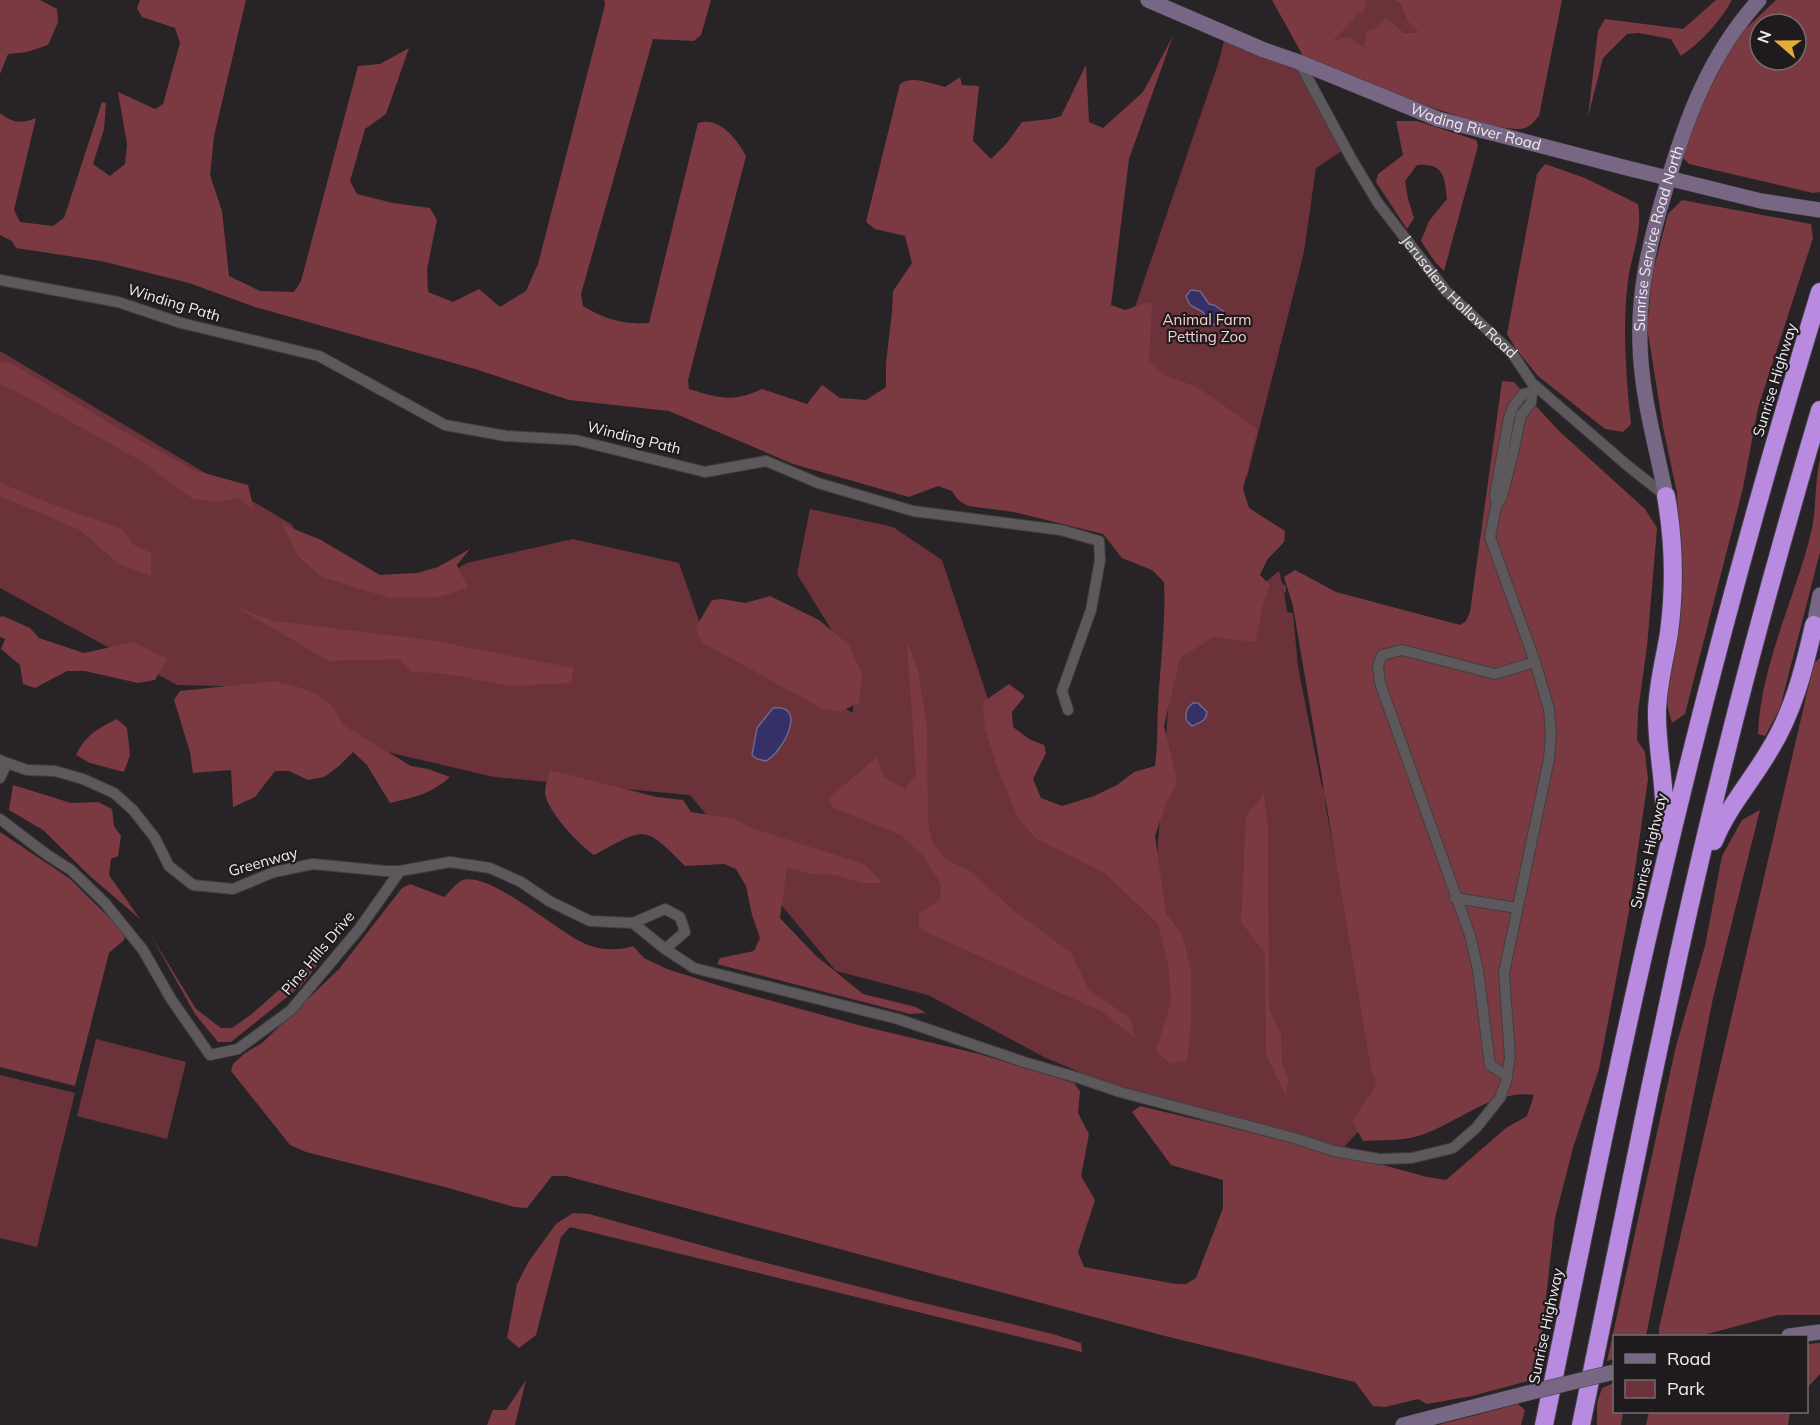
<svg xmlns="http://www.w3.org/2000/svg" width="1820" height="1425" viewBox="0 0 1820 1425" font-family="Mulish,sans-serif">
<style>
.green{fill:#6b3339}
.forest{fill:#7b3a41;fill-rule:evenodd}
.water{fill:#353065;stroke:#6d688e;stroke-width:1.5}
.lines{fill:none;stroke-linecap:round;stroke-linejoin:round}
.street-casing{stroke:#413e41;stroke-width:12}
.secondary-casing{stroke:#413e41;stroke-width:16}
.highway-casing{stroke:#413e41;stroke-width:20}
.street{stroke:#5c585c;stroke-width:10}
.secondary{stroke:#786784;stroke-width:15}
.highway{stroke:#b88ae0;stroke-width:18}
.secondary-bridge-casing{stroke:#413e41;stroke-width:16;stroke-linecap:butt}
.secondary-bridge{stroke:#786784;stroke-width:15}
.labels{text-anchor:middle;stroke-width:4.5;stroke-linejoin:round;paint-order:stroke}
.street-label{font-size:15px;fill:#efecef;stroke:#1e1a1d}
.park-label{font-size:15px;fill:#f6ccce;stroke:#1e1a1d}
</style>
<rect width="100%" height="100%" fill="#282327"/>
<path class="green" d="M1367 0H1394L1401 5 1408 22 1418 32 1405 33 1386 18 1364 48 1332 42 1357 13 1364 11Z
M1226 33 1298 61 1345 149 1316 168 1304 252 1247 477 1119 354 1219 61Z
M0 351 291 524 322 570 410 595 467 563 573 539 679 563 702 629 853 713 855 668 797 574 810 509 893 527 942 560 1029 823 1155 883 1172 658 1279 571 1282 583 1286 586V592L1284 593 1287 612 1293 613 1298 667 1321 783 1325 792 1326 809 1385 1102 1336 1156 1284 1151 1242 1130 1207 1122 1120 1089 1046 1058 928 995 836 971 690 795 494 777 366 747 272 687 177 685 0 588Z
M96 1039 186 1062 167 1139 77 1116Z
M0 1075 75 1093 37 1247 0 1238Z"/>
<path class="forest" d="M0 0H40L57 9 58 22 48 45 27 52 8 54 0 74Z
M140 0H246L214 136 210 175 222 211 229 276 260 291 294 292 301 281 358 66 380 64 409 48 386 114 365 129 350 181 357 194 393 203 430 208 437 220 427 269 428 292 453 302 479 289 500 307 526 291 538 264 605 5 604 0H711L701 35 694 41 653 39 581 294 583 306C604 319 624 325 649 323L698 123C719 116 737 139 746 156L688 380 689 389C719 398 732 403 762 389L807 404 822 385 840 398 866 400 886 387V363L892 312 893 291 912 263 905 236 875 229 866 222 900 84C912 75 932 84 945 87L960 77 962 85 979 86 973 141 991 159 1007 143 1022 122 1051 119 1061 116 1086 65 1089 122 1103 128 1143 92 1173 36 1129 159 1111 305 1125 310 1147 302 1152 304 1149 360 1164 375 1194 386 1206 393 1257 429 1243 489 1249 508 1285 531 1284 542 1267 560 1260 575 1270 585C1261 603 1260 624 1255 642L1213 637 1180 658 1164 726 1176 776 1175 788 1167 800 1155 836 1166 914 1182 934 1191 970V1023L1187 1060 1171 1064 1156 1051 1171 1002 1168 963 1158 924 1106 874 1035 838 1018 817 1000 776 985 729 983 702 1009 684 1025 696 1012 712 1013 727 1029 739 1044 745 1046 753 1033 779 1041 798 1062 806 1094 796 1117 785 1134 772 1155 766C1158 746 1157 727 1158 706 1160 665 1166 623 1164 582L1152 570 1122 558 1103 534 1014 512 968 506 958 500 952 491 938 486 909 497 793 464 669 411 569 400 475 369 255 307 189 283 101 261 16 248 12 241 0 235V113C12 123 22 124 36 118L14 210 20 222 53 226 64 218 102 102 106 103 104 129 93 164 110 176 125 164 127 144 118 92 155 109 163 104 180 43 175 28 142 17 137 8Z
M1272 0H1367L1364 12 1357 13 1354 19 1333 41 1348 37 1364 48 1367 31 1377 28 1386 18 1405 33 1418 32 1408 22 1401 5 1394 0H1562L1539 116C1535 120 1531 126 1525 128 1493 137 1348 75 1310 61L1302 54Z
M1716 0H1732C1719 23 1702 41 1681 56L1671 39 1639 33 1627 34 1603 58 1588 117 1598 31 1605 19 1683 29Z
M1776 0H1820V192L1813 193 1689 164 1681 156 1699 110 1736 38ZM1760 24H1796V60H1760Z
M1396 121H1417L1476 140 1478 146 1444 271 1435 262 1421 241 1429 221 1447 199C1445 178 1444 162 1417 165L1405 181 1408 199 1414 218 1407 229 1376 182 1378 174 1403 155Z
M1545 164 1585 178 1638 204C1643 231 1631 255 1628 281 1622 329 1626 376 1631 424L1623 432 1605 429 1538 376 1516 349 1507 334 1537 174Z
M1682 200 1811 224 1813 238 1758 408 1743 488 1685 714 1672 723 1667 704V682L1678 538 1677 493 1663 427 1647 327 1652 275 1668 214Z
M0 361 13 364 114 426 193 470 248 485 254 510 238 498 215 502 193 499 143 462 16 391 0 384Z
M1502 381 1514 382 1559 431 1645 509 1657 528 1647 647 1638 711 1637 740 1645 752 1648 779 1629 911 1599 1069 1573 1148 1555 1218 1538 1368 1532 1380 1472 1396 1427 1404 1418 1399 1385 1407 1373 1406 1355 1382 1165 1336 566 1176H552L527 1208 514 1207 445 1187 306 1152 290 1145 231 1071 233 1064 245 1053 262 1043 339 969 402 888 410 884 444 897C449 893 455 884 461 881 488 868 561 936 588 945 601 950 620 951 633 946L644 958 667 969 736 991 862 1026 979 1054 1074 1083 1080 1091 1078 1113 1089 1134 1081 1176 1095 1200 1078 1252 1084 1267 1176 1284H1186L1196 1278 1223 1208V1180L1171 1165 1132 1112 1140 1106 1365 1160 1427 1177 1446 1180 1506 1128 1527 1116 1534 1095C1494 1088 1455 1125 1418 1136 1403 1141 1379 1140 1363 1141L1352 1121 1372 1092 1376 1083 1371 1068 1293 606 1284 577 1295 570 1336 592 1460 625 1466 621 1470 612Z
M1820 459V552L1780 708 1765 736 1758 734C1761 665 1793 603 1810 537 1817 512 1814 485 1820 459Z
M0 483 54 505 122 529 134 545 151 553V576L120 565 80 530 0 496Z
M282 524 321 540 380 575 417 573 438 567 470 549 457 565 468 588 438 597 390 598 322 577 298 556Z
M770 596 819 620 849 645 862 674 859 703 839 712 821 708 703 643 695 629 712 600 722 599 745 603Z
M236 607 273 621 429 640 574 668 571 683 510 686 441 673 411 672 399 659 329 661Z
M3 616 30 628 39 638 84 653 134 642 167 659 155 680 138 683 85 671H67L35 688 23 684 20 665 1 649 5 639 0 637V617Z
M907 641 918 671 927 727 928 822 932 841 947 860 970 871 1013 910 1071 953 1089 990 1130 1018 1135 1038 1101 1011 928 933 919 926V914L940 899 941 884 924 857 901 835 833 808 829 798 877 757 883 777 905 789 916 774Z
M1820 658V1315H1778L1700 1336H1659V1328L1814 663Z
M275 681 298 687 316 694 333 707 343 725 411 766 428 769 450 777C433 793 413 798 390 803L367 765 353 752 339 766 324 777 308 780 289 771H275L255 797 233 807 231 770 193 773 190 752 174 700 180 691Z
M117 719 127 728 130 755 124 772 90 763 76 755C86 735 97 729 117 719Z
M550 770 657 797 683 800 691 812 734 819 755 829 866 865 882 883H862L836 875 812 874 787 868 780 918 815 955 863 994 916 1007 926 1013 910 1014 717 964 720 958 754 951 760 938 752 915 746 886 736 869 724 864 685 866C643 823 645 828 594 855 579 845 547 811 545 793 545 786 548 777 550 770Z
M13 785 71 803 98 802 112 809 114 826 121 836 118 856 111 859 109 875 140 919 91 877 43 830 9 810Z
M1264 794 1268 830 1269 1009 1281 1035 1282 1064 1289 1082 1285 1094 1266 1054 1265 953 1241 922 1246 816Z
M1760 810 1713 998 1646 1336H1614V1359L1607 1361 1676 1046 1705 946 1722 856 1742 820Z
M0 832 69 878 126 934 124 940 109 953 75 1086 0 1067Z
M150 934 196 1009 221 1028H232L253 1013 297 974 326 954 301 986 231 1042H218L195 1014Z
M573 1213 589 1214 747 1258 911 1300 1053 1334 1081 1343 1082 1352 570 1227 561 1237 536 1335 519 1348 507 1338 517 1284 529 1261 556 1224Z
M1820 1343V1374L1807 1388V1344Z
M526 1380 515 1425H487L493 1410H506Z
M1614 1383V1412H1623L1621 1425H1597V1403L1602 1388Z
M1518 1404 1525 1410 1521 1425H1438Z
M1649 1412H1790L1788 1425H1646Z"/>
<path class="water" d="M1191 290 1200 291 1209 304 1214 305 1223 311V317L1217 325 1208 323 1203 312 1190 305 1186 296Z
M1193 703H1198L1207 712C1206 722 1200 722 1192 726L1186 720C1186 712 1186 708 1193 703Z
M773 708C808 703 784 751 766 761L757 759 752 755 757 728Z"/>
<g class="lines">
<g class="street-casing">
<g id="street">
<path id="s1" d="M1299 62 1351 158 1378 203 1446 291 1512 353 1532 383 1628 466 1666 496"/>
<path d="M0 280 118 302 181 323 319 356 445 425 506 436 576 440 705 472 766 461 818 483 913 511 1061 530 1099 541 1100 560 1091 610 1062 691 1068 710"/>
<path d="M1496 501 1495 495 1509 418 1513 407 1523 394 1532 392"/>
<path d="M0 760 7 763 0 778"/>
<path d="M7 763 27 770 55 771 83 779 114 793 133 810 155 838 169 866 193 885 233 889 274 872 313 864 385 871H400L450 862 490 868 521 882 549 901 590 921 633 923 665 909 680 917 685 932 665 949 633 923"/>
<path d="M0 819 46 854 71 870 105 903 143 950 171 999 210 1055 238 1049 291 1010 359 929 400 871"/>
<path d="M1455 898 1517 908"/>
<path d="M665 949 694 968 898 1019 1024 1062 1082 1079 1120 1092 1294 1138 1334 1151 1379 1159 1412 1158 1453 1148 1476 1128 1500 1098 1506 1082 1510 1057 1504 973 1549 759 1551 733 1549 709 1535 662 1490 537 1496 507 1502 496 1514 449 1521 415 1531 403 1532 392 1536 387"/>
<path d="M1507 1076 1490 1065 1478 970 1470 935 1380 683 1378 666 1382 655 1402 650 1495 674 1535 662"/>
</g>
</g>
<g class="secondary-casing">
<g id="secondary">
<path id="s2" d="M1148 0 1264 50 1299 62 1438 119 1627 168 1761 201 1820 210"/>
<path id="s3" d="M1666 496C1656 445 1641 395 1640 343 1638 290 1650 241 1665 191 1685 121 1709 55 1759 0"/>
<path d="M1820 595 1814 625 1820 629"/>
<path d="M1789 1336 1820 1332"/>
<path d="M1403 1425 1528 1393"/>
</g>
</g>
<g class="highway-casing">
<path id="highway" d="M1663 833C1668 791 1656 751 1657 710 1658 683 1665 658 1669 633 1675 587 1674 541 1666 496
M1714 841C1727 808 1751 782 1769 751 1793 713 1804 669 1814 625
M1544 1425C1581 1247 1616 1069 1658 892 1705 690 1759 490 1820 292
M1581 1425C1613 1267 1645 1110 1679 953 1719 770 1767 589 1820 410"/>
</g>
<use href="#street" class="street"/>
<use href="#secondary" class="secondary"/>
<use href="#highway" class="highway"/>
<g class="secondary-bridge-casing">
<path id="secondary-bridge" d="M1528 1393 1614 1372"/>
</g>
<use href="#secondary-bridge" class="secondary-bridge"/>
</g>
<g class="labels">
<g class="street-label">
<text dy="5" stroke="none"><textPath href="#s2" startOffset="352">Wading River Road</textPath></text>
<text dy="5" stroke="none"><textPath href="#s3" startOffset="262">Sunrise Service Road North</textPath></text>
<text dy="5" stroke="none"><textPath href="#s1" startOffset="286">Jerusalem Hollow Road</textPath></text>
<text transform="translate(174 303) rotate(17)" y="5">Winding Path</text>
<text transform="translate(1775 380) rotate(-73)" y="5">Sunrise Highway</text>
<text transform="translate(634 438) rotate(14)" y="5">Winding Path</text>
<text transform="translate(1649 851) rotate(-77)" y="5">Sunrise Highway</text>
<text transform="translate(263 862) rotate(-16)" y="5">Greenway</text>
<text transform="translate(318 953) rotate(-50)" y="5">Pine Hills Drive</text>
<text transform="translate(1546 1326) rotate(-78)" y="5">Sunrise Highway</text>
</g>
<g class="park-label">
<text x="1207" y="325">Animal Farm<tspan x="1207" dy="17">Petting Zoo</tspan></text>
</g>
</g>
<rect x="1613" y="1335" width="195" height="78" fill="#1e1a1d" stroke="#726e71" stroke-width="1.5"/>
<rect x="1625" y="1354" width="30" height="9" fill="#786784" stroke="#726e71" stroke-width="1.5"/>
<text x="1667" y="1365" font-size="18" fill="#efecef">Road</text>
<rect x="1625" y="1380" width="30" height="18" fill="#6b3339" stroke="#726e71" stroke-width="1.5"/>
<text x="1667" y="1395" font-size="18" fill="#efecef">Park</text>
<g transform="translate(1778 42) rotate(290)"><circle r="28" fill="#1e1a1d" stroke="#726e71" stroke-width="1.5"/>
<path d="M0-4.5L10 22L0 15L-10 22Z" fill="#e4ae35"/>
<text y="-9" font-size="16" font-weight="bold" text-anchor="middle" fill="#efecef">N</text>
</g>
</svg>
